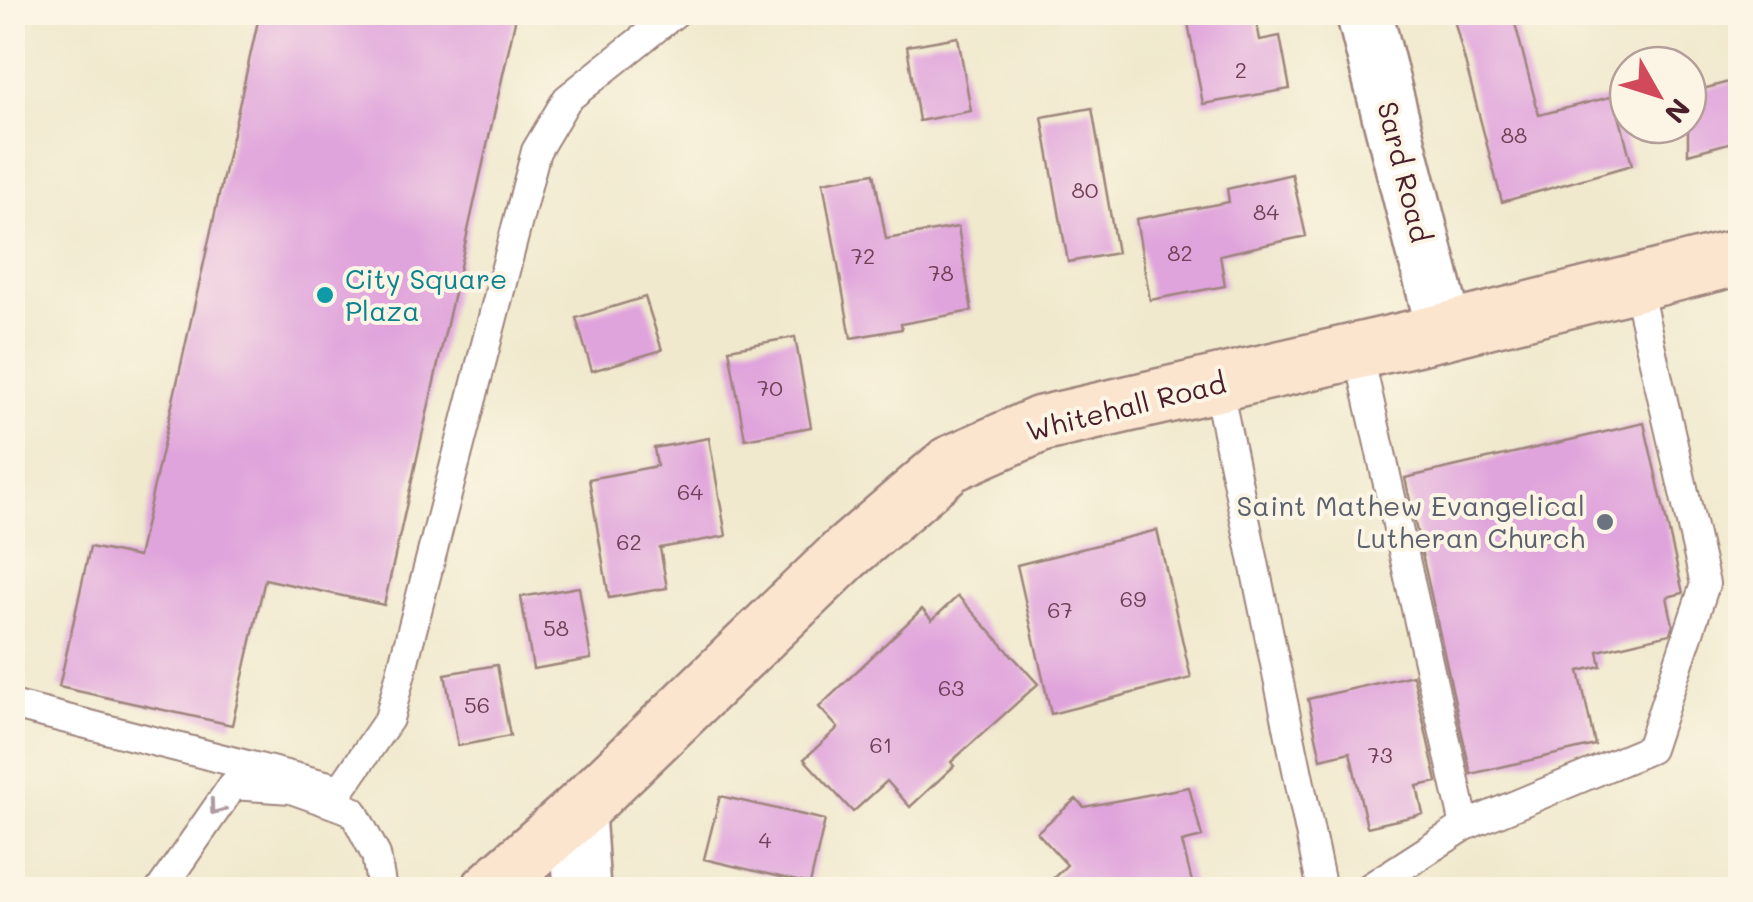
<svg xmlns="http://www.w3.org/2000/svg" width="1753" height="902" viewBox="0 0 1753 902" font-family="Mali,sans-serif">
<style>
.building{fill:#e0a4dc}
.lines{fill:none;stroke-linecap:round;stroke-linejoin:round}
.lane-casing{stroke:#9d847c;stroke-width:32}
.street-casing{stroke:#9d847c;stroke-width:60}
.secondary-casing{stroke:#9d847c;stroke-width:60}
.lane{stroke:#fff;stroke-width:28}
.street{stroke:#fff;stroke-width:55}
.secondary{stroke:#fce5cf;stroke-width:55}
.oneway{stroke:#ae9aa0}
.culture-dot{fill:#0f9aa8;stroke:#fcf5e5;stroke-width:4}
.worship-dot{fill:#6b7280;stroke:#fcf5e5;stroke-width:4}
.labels{text-anchor:middle;stroke-width:8;stroke-linejoin:round;paint-order:stroke}
.number-label{font-size:22px;fill:#704057}
.street-label{font-size:28px;fill:#4a1f2b;stroke:#fcf5e5}
.culture-label{font-size:28px;fill:#0d838f;stroke:#fcf5e5;text-anchor:start}
.worship-label{font-size:28px;fill:#5b616d;stroke:#fcf5e5;text-anchor:end}
</style>
<rect width="100%" height="100%" fill="#fcf5e5"/>
<filter id="ink" filterUnits="userSpaceOnUse"><feTurbulence type="fractalNoise" baseFrequency=".01" numOctaves="2"/><feDisplacementMap in="SourceGraphic" scale="20" xChannelSelector="R" yChannelSelector="G"/><feConvolveMatrix kernelMatrix="1 2 1 2 8 2 1 2 1" color-interpolation-filters="sRGB"/></filter>
<filter id="wash" filterUnits="userSpaceOnUse"><feTurbulence type="fractalNoise" baseFrequency=".0048" numOctaves="4" result="noise"/><feDisplacementMap in="SourceGraphic" scale="40" xChannelSelector="R" yChannelSelector="G"/><feGaussianBlur stdDeviation="2.25" result="paint"/><feColorMatrix in="noise" values="0 0 0 0 0 0 0 0 0 0 0 0 0 0 0 0 0 1.4 0 .05"/><feComposite in="paint" operator="in"/></filter>
<g filter="url(#wash)">
<rect width="100%" height="100%" fill="#f0e9cd"/>
<g id="blocks">
<path class="building" d="M260 12H517L384 605 265 579 232 725 59 687 90 547 138 557Z
M1186 12H1255L1260 40 1280 36 1290 89 1203 104Z
M1452 12H1512L1539 115 1614 96 1632 165 1502 202Z
M958 37 971 111 919 121 907 46Z
M1740 79V140L1688 154V93Z
M1092 108 1117 253 1068 262 1042 117Z
M874 173 886 239 958 227 972 311 901 324 902 329 851 338 823 182Z
M1292 174 1306 236 1220 255 1225 286 1150 300 1136 219 1229 202 1227 189Z
M645 297 662 350 592 371 576 318Z
M795 337 811 427 745 439 729 349Z
M1644 423 1683 593 1667 597 1673 625 1670 634 1598 651 1601 666 1579 671 1595 745 1471 774 1405 478Z
M709 438 726 536 660 548 667 588 609 598 589 479 657 466 654 448Z
M1157 530 1191 678 1051 714 1017 565Z
M579 587 591 659 533 669 521 597Z
M958 596 1038 684 951 762 954 766 910 807 887 781 853 812 804 759 838 728 819 707 922 609 932 620Z
M497 665 510 736 458 746 445 674Z
M1413 675 1437 782 1417 786 1423 814 1367 827 1350 752 1321 759 1308 699Z
M1189 787 1202 837 1182 842 1194 890H1041L1067 865 1037 832 1076 799 1084 807Z
M720 796 825 820 810 884 704 859Z"/>
</g>
</g>
<g filter="url(#ink)">
<use href="#blocks" fill-opacity="0" stroke="#9d847c" stroke-width="2.5"/>
<g class="lines">
<g class="lane-casing">
<path id="lane" d="M1358 351 1465 826 1366 890
M1217 384 1322 890
M12 705 341 789 389 719 536 151 567 99 676 12
M1465 826 1650 749 1705 584 1636 283
M160 890 233 785 291 789 353 811 376 855 382 890"/>
</g>
<g class="street-casing">
<path id="street" d="M1364 12 1445 331
M577 812 582 890"/>
</g>
<g class="secondary-casing">
<path id="secondary" d="M489 890 577 812 844 555 950 464 1041 424 1445 331 1740 257"/>
</g>
<use href="#lane" class="lane"/>
<use href="#street" class="street"/>
<use href="#secondary" class="secondary"/>
</g>
<defs><path id="oneway-chevron" d="M-2-3.5L2.5 0L-2 3.5" fill="none" stroke-width="1.6" stroke-linecap="round" stroke-linejoin="round" transform="scale(2.5)"/></defs>
<use class="oneway" href="#oneway-chevron" transform="translate(216 808) rotate(126)"/>
</g>
<circle class="culture-dot" cx="325" cy="295" r="10"/>
<circle class="worship-dot" cx="1605" cy="522" r="10"/>
<g class="labels">
<g class="number-label">
<text x="1241" y="78">2</text>
<text x="1514" y="143">88</text>
<text x="1085" y="198">80</text>
<text x="1266" y="220">84</text>
<text x="1180" y="261">82</text>
<text x="863" y="264">72</text>
<text x="941" y="281">78</text>
<text x="770" y="396">70</text>
<text x="690" y="500">64</text>
<text x="629" y="550">62</text>
<text x="1133" y="607">69</text>
<text x="1060" y="618">67</text>
<text x="556" y="636">58</text>
<text x="951" y="696">63</text>
<text x="477" y="713">56</text>
<text x="881" y="753">61</text>
<text x="1380" y="763">73</text>
<text x="765" y="848">4</text>
</g>
<g class="street-label">
<text transform="translate(1404 172) rotate(76)" y="10">Sard Road</text>
<text transform="translate(1126 407) rotate(-14)" y="10">Whitehall Road</text>
</g>
<g class="culture-label">
<text x="345" y="289">City Square<tspan x="345" dy="32">Plaza</tspan></text>
</g>
<g class="worship-label">
<text x="1585" y="516">Saint Mathew Evangelical<tspan x="1585" dy="32">Lutheran Church</tspan></text>
</g>
</g>
<rect width="1753" height="902" fill="none" stroke="#fcf5e5" stroke-width="50"/>
<g transform="translate(1658 95) rotate(129)"><circle r="48" fill="#fcf5e5" stroke="#b59f9b" stroke-width="2.5"/>
<path d="M0-8L18 38L0 25L-18 38Z" fill="#d1495b"/>
<text y="-15" font-size="28" font-weight="bold" text-anchor="middle" fill="#4a1f2b">N</text>
</g>
</svg>
